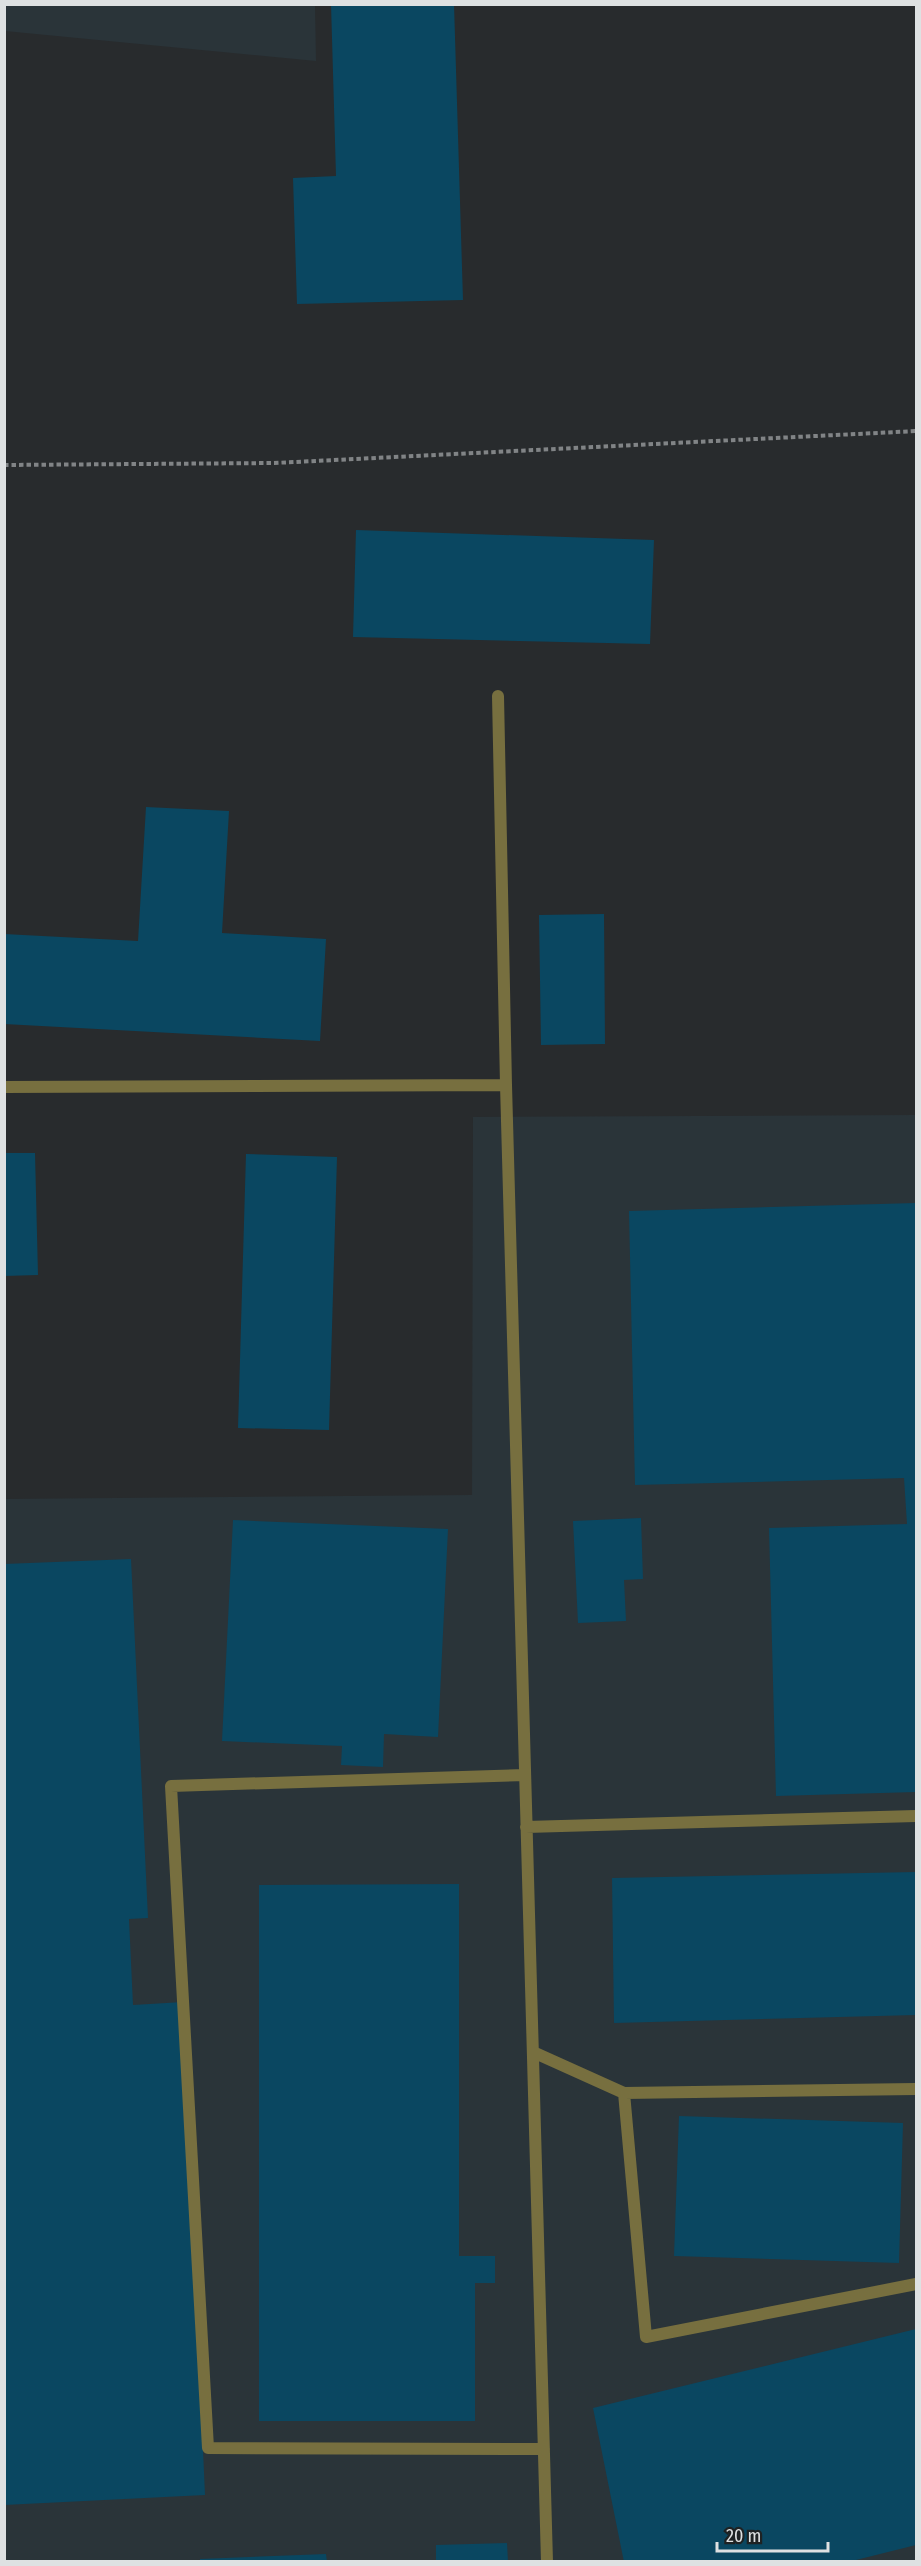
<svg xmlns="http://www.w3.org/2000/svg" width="921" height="2566" viewBox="0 0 921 2566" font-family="'Fira Sans Condensed',sans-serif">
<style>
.built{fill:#2a3439}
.building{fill:#0a4761}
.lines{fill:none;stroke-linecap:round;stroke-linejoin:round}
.path{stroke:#818486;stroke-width:4;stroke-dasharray:4.5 3;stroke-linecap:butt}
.lane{stroke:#776f3f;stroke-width:12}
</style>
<rect width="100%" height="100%" fill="#282b2d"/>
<path class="built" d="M4 5H315L316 61 5 31Z
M916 1115V2561H5L4 1499 472 1495 473 1117Z"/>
<path class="building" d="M331 4H454L463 300 297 304 293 178 336 176Z
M356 530 654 540 650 644 353 637Z
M146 807 229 811 222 933 326 939 320 1041 4 1024V934L138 941Z
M604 914 605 1044 541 1045 539 915Z
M4 1153H35L38 1275 4 1276Z
M246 1154 337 1157 329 1430 238 1428Z
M916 1203V1792L776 1796 769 1528 907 1524 904 1478 635 1485 629 1211Z
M641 1518 643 1579 624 1580 626 1621 578 1623 573 1521Z
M233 1520 448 1529 438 1737 384 1734 383 1767 341 1765 342 1746 222 1741Z
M131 1559 148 1918 129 1919 133 2005 183 2002 205 2495 4 2505V1564Z
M916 1872V2015L614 2023 612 1878Z
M459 1884V2256H495V2283H475V2421H259V1885Z
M679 2116 903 2123 899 2263 674 2256Z
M916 2329V2545L848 2562H624L593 2408Z
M507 2543 508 2562H436V2545Z
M326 2554 327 2562H200V2559Z"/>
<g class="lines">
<path class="path" d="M4 465 274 463 916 431"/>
<path class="lane" d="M498 696 506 1085 547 2562
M4 1087 506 1085
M525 1775 171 1786 208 2448 544 2449
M526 1827 916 1816
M533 2052 624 2093 916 2089
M624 2093 646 2337 916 2284"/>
</g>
<rect width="921" height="2566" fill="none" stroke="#dee1e2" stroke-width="12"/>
<path d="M717 2542v9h111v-9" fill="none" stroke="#dee1e2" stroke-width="3"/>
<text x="726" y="2542" font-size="18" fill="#dee1e2" stroke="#1e2223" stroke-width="4.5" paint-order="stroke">20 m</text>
</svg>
